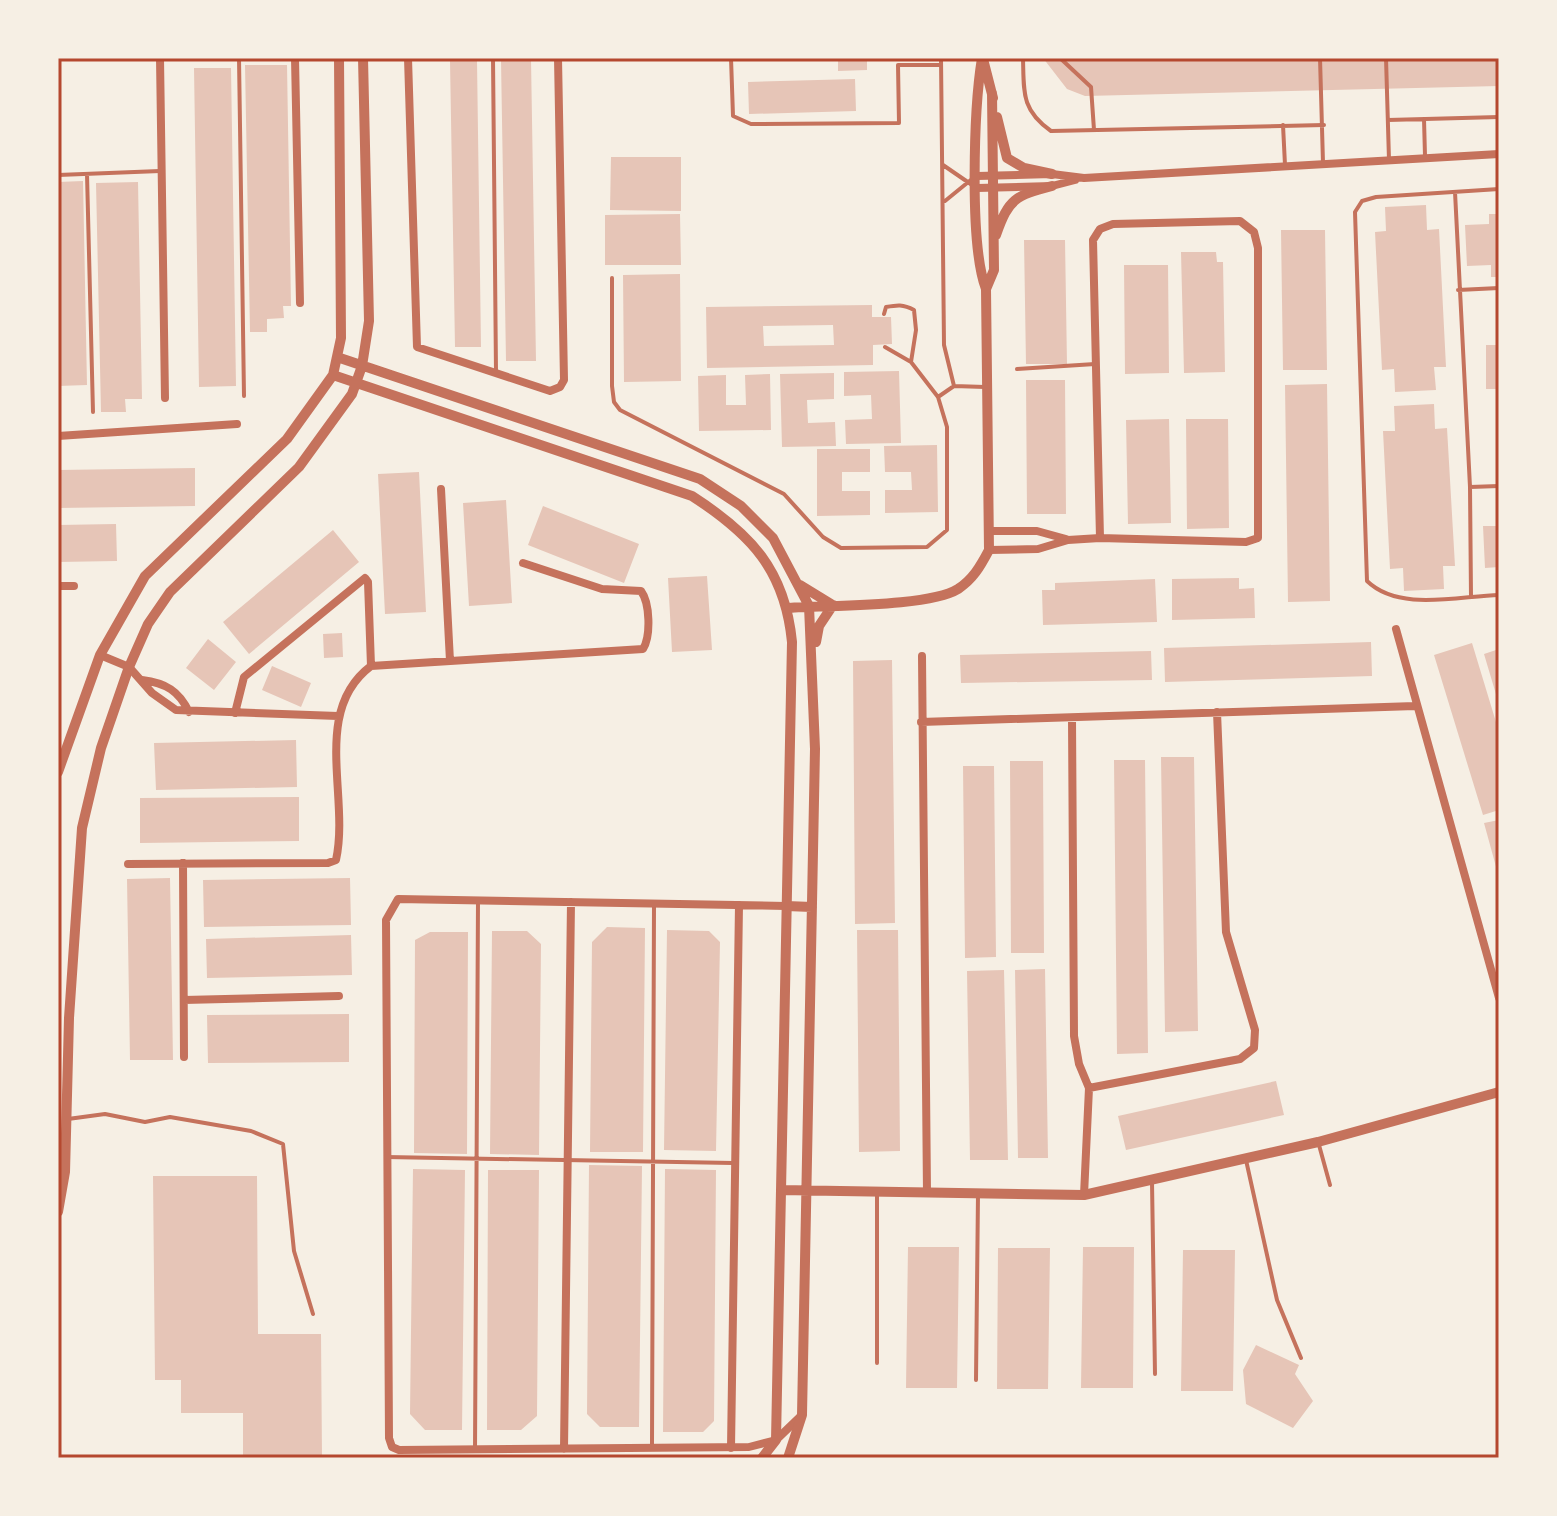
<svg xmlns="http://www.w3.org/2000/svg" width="1557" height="1516" viewBox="0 0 1557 1516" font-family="'PT Serif',serif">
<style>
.building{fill:#e6c5b7;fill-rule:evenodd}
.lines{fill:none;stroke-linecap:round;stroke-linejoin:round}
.service{stroke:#c5725c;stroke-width:4}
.minor{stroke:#c5725c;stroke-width:8}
.tertiary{stroke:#c5725c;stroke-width:10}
.neatline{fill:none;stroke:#b5482f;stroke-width:3}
</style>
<rect width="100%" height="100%" fill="#f6efe4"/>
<path class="building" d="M838 58H867V70L838 71Z
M1043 58H1499V86L1085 96 1067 89Z
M531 59 536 361H506L501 60Z
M450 61H477L481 347H455Z
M245 65H287L291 306H283L284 318 267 319V332H250Z
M194 68H231L236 386 199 387Z
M855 79 856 111 749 114 748 82Z
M611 157H681V211L610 210Z
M83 181 87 385 58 386V182Z
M138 182 142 399H125L126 412H101L96 183Z
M1426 205 1427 230 1439 229 1446 367H1434L1436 390 1395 392 1394 369 1382 370 1375 232 1386 231 1385 207Z
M680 214 681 265H605V215Z
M1489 214H1499V277H1491V265L1467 266 1465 225 1489 224Z
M1281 230H1325L1327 370H1283Z
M1024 240H1065L1067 364H1026Z
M1181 252H1216L1217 262H1223L1225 372 1184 373Z
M1124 265H1168L1169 373 1125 374Z
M680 274 681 381 624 382 623 275Z
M872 305V317H891L892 344 873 345V365L707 368 706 307ZM833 325 834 345 764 346 763 326Z
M1486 345H1499V389H1486Z
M899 371 901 443 846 444 845 420 872 419 871 395 844 396V372Z
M834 373V399L807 400 808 423 835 422 836 446 782 447 780 374Z
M770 374 771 430 699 431 698 376 726 375V405H746L745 375Z
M1026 380H1065L1066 514H1027Z
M1327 384 1330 601 1288 602 1285 385Z
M1434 404 1435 429 1447 428 1455 566H1443L1444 589 1404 591 1403 568 1390 569 1383 431H1395L1394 406Z
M1169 419 1171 523 1128 524 1126 420Z
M1186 419H1228L1229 528 1187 529Z
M937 445 938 512 885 513V490H912L911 472H885L884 446Z
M817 449H870V472H842V491H870V515L817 516Z
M195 468V506L58 508V470Z
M419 472 426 612 385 614 378 474Z
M506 500 512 603 469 606 463 503Z
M543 506 639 544 624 583 528 545Z
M116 524 117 561 58 562V525Z
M1483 526H1499V567L1485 568Z
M333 530 359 562 249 654 223 622Z
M707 576 712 650 672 652 668 578Z
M1239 578V589L1254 588 1255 618 1172 620V579Z
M1155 579 1157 622 1043 625 1042 590H1055V583Z
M342 633 343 657 324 658 323 634Z
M208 639 236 662 214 690 186 668Z
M1371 642 1372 676 1165 682 1164 648Z
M1472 643 1499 732V810L1483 815 1434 655Z
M1499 649V701H1498L1484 654Z
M1151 651 1152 680 961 683 960 655Z
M892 660 895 923 855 924 853 661Z
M272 666 311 683 301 707 262 690Z
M296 740 297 787 156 790 154 743Z
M1161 757H1194L1198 1031 1165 1032Z
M1114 760H1145L1148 1053 1117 1054Z
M1010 761H1043L1044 953H1011Z
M963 766H994L996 957 965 958Z
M299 797V841L140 843V798Z
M1499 820V874H1498L1484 823Z
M170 878 173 1060H130L127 879Z
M350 878 351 925 204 927 203 880Z
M607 927 645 928 643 1152H590L592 942Z
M667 930 709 931 720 942 716 1151 664 1150Z
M857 930H898L900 1151 859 1152Z
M492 931H527L541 944 539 1155 490 1154Z
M430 932H468L467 1154 414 1153 415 940Z
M351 935 352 975 207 978 206 939Z
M1045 969 1048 1158H1018L1015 970Z
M1004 970 1008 1160H970L967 971Z
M349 1014V1062L208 1063 207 1015Z
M1276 1081 1284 1115 1126 1150 1118 1116Z
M589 1165 642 1166 639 1427H600L587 1414Z
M413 1169 465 1170 462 1430H425L410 1414Z
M665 1169 716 1170 714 1421 703 1432H663Z
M488 1170H539L537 1416 521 1430H487Z
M153 1176H257L258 1334H321L322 1458H243V1413H181V1380H155Z
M908 1247H959L957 1388H906Z
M1083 1247H1134L1133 1388H1081Z
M998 1248H1050L1048 1389H997Z
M1183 1250H1235L1233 1391H1181Z
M1256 1345 1299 1365 1295 1374 1313 1401 1293 1428 1246 1404 1243 1370Z"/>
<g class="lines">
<path class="service" d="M239 58 244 396
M493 58 496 372
M731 58 733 116 751 124 899 123 898 65H941
M941 58 944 345 954 386 985 387
M1023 58C1024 92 1021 110 1051 131L1324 125
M1060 58 1091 87 1094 130
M1320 58 1323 163
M1386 58 1389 160
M1424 119 1425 156
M1388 120 1499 117
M1283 125 1285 165
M943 165 975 187
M87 174 93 412
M58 175 160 171
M1499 189 1376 197 1362 201 1355 212 1367 581C1399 612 1458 596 1499 595
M1455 192 1470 487 1471 596
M945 201 972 179
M612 278V386L614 402 620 410 784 494 823 537 841 548 927 547 947 530V427L938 397 954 386
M1458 290 1499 288
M884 314 886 307C897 305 903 304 914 310L916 330 911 362 885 347
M911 362 938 397
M1017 369 1095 364
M1470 487 1499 486
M68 1119 105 1114 145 1122 170 1117 251 1131 283 1144 294 1251 313 1314
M1319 1145 1330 1185
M386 1157 733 1163
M1246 1160 1277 1300 1301 1358
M1152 1182 1155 1374
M877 1193V1363
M976 1380 978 1194
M652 1445 654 904
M475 1450 478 901"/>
<path class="minor" d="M160 58 165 398
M295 58 300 303
M408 58 417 347 550 391 560 387 564 380 558 58
M977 176 1052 174 1084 178 1499 154
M977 188 1052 186 1075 180
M58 436 237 424
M441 489 450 661
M988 531H1037L1066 539
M989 550 1038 549 1068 540 1100 538 1246 542 1258 538V248L1254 232 1240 221 1113 224 1100 229 1093 240 1100 538
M58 586H74
M1396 629 1499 998
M100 655 129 667 152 693 176 710 338 716
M922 656 927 1193
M142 680C166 683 179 691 189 712
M235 713 244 677 365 578 368 582 371 666
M1072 719 1074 1036 1079 1064 1089 1088 1084 1195
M921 722 1415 706
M183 863 184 1057
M128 864 328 863 336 860C350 797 311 711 371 666L643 649C651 636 650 603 641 591L602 589 523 563
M786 906 398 899 386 920 389 1438 392 1447 399 1450 749 1447 776 1440 802 1415
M184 1000 339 996
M1089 1088 1240 1059 1254 1048 1255 1030 1226 932 1217 712
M731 1448 739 905
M564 1449 571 902"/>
<path class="tertiary" d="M983 59 993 98
M997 117 1007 158 1024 168 1052 174
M996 235C1009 198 1015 196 1052 186
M986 289 994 270 992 93
M337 357 700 479 741 506 773 538 809 606 815 749 802 1415 788 1458
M333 375 692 496C751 534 785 570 792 642L776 1440 762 1458
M800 585 831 604
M789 608C826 605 929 607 958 589 973 579 980 567 989 550L986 289C969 245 974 107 982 58
M816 642 819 626 833 605
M58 772 100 655 145 576 287 439 333 375 341 338 339 58
M786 906 812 907
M781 1190 1084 1195 1318 1142 1499 1092
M58 1212 65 1172 69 1018 82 828 101 748 129 667 148 624 170 592 299 467 352 394 362 366 369 321 363 58"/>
</g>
<rect width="1557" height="1516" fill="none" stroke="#f6efe4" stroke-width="120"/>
<rect x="60" y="60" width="1437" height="1396" class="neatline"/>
</svg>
